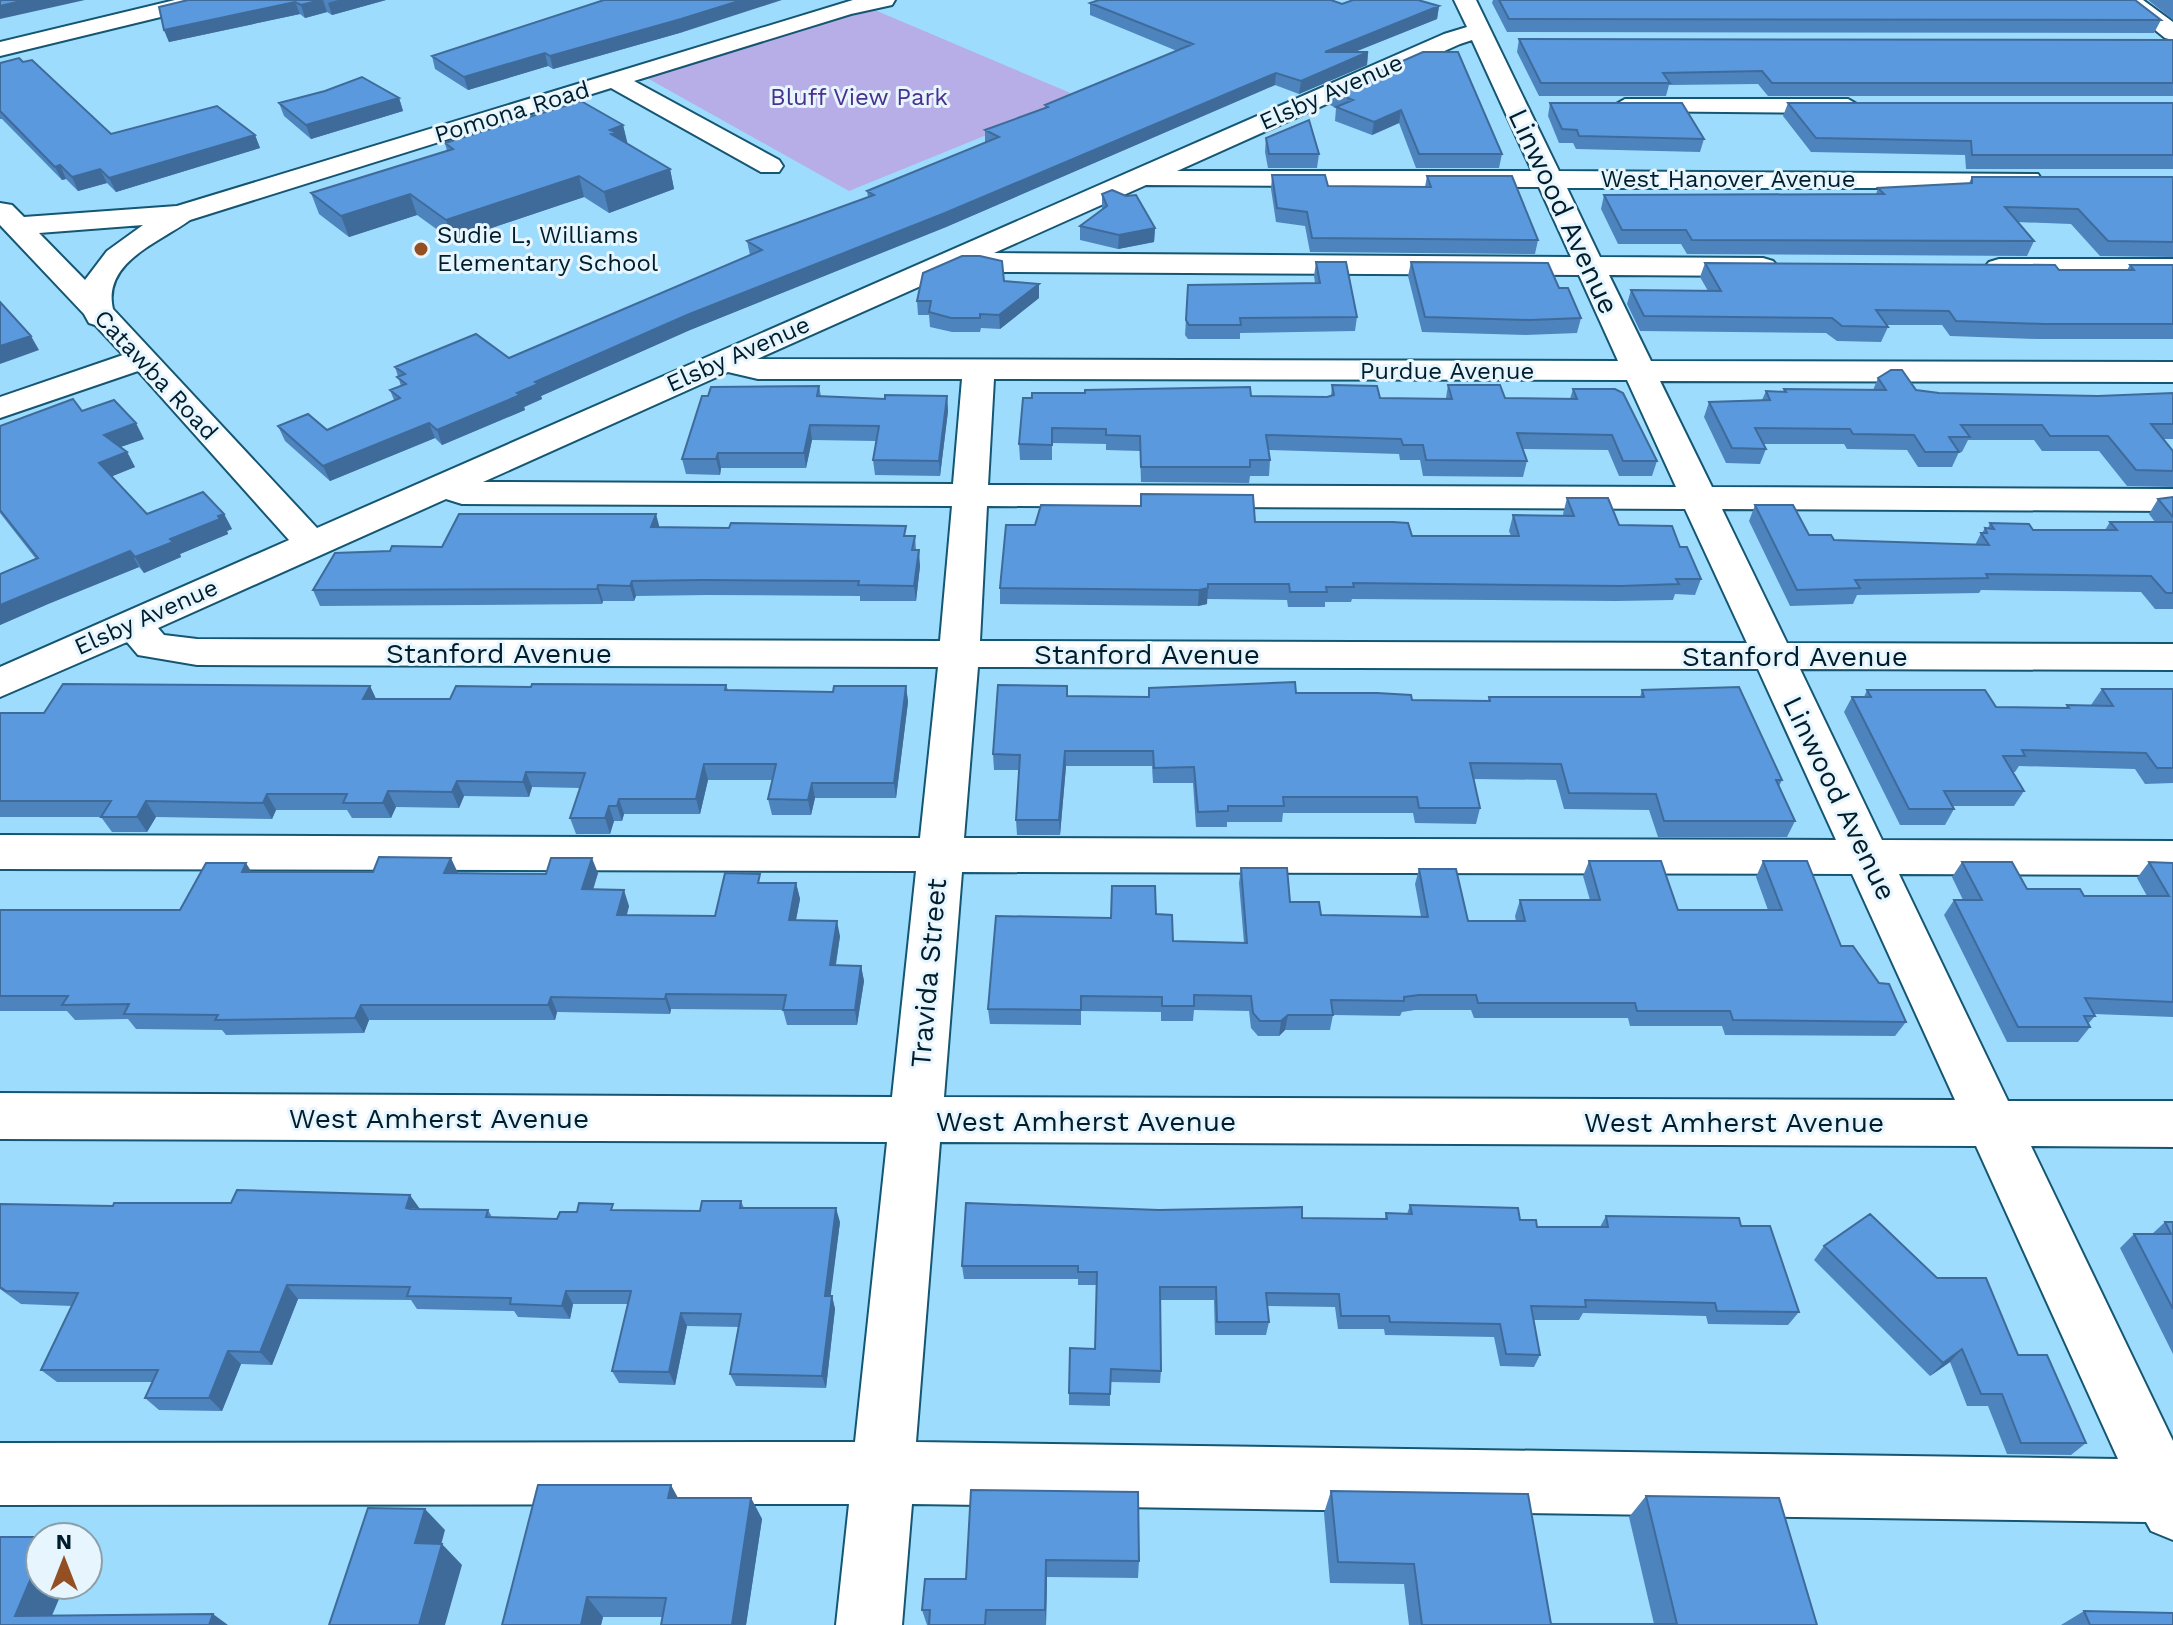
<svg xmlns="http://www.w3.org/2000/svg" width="2173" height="1625" viewBox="0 0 2173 1625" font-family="'Work Sans',sans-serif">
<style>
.green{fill:#b7aee7}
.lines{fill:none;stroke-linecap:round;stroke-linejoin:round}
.minor-casing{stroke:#155672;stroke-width:4}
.minor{fill:#fff;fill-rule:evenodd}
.wall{fill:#4d84be}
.shaded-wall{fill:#3f6b9b}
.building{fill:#5a99dd;stroke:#3f6b9b;stroke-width:2}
.poi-dot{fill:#945022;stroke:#e7f6fe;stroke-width:3}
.labels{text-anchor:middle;stroke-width:6;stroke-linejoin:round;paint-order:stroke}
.far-street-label{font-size:24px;fill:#001d2c;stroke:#e7f6fe}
.far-park-label{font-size:24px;fill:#4b2f8f;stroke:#e7f6fe}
.far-poi-label{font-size:24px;fill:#001d2c;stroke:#e7f6fe;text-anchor:start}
.street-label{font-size:28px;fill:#001d2c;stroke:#e7f6fe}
</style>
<rect width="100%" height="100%" fill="#9edcfd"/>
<path class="green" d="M870 8 1080 97 849 191 647 78Z"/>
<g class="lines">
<g class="minor-casing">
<path id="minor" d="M175 0H213L210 5 0 56V42Z
M853 0H895L892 5 851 14 634 81 779 160 783 166 779 172H761L611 88 190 220C160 242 102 262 113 309L317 528 1444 34 1467 27 1454 0H1476L1559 171 2038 174 2042 180 2038 186 2029 188H1567L1600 257 1763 258 1773 261 1778 267 1773 273 1763 276 1609 275 1651 361 2173 362V382L1660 381 1712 487 2173 489V511L1722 509 1787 643 2173 644V670L1800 669 1882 840 2173 841V875L1899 874 2008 1101H2173V1147L2031 1146 2173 1441V1540L2151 1531 2146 1522 912 1504 902 1625H836L849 1504 0 1505V1443L855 1442 887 1142 0 1139V1093L892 1097 916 871 0 869V835L920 838 938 667 197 665 138 655 127 642 0 697V667L289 540 138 371 0 418V397L123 355 95 325 89 323 84 314 0 225V203L12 205 24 217 177 206ZM1472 40 1532 171H1177L1460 44ZM1146 185 1539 187 1571 257 994 253ZM143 225 107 251 85 280 39 233ZM970 264 995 272 1579 275 1618 361 757 359ZM728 372 758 379H962L953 484 483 482ZM994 379 1627 380 1676 487 988 485ZM446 499 462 504 952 506 940 641 197 639 164 635 158 628ZM987 506 1685 509 1747 643 980 641ZM978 667 1758 669 1836 840 964 838ZM962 872 1852 874 1955 1100 944 1097ZM940 1142 1976 1146 2118 1459 916 1442Z
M2118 0H2143L2173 22V40L2165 38Z
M1625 99H1848L1860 106 1848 113 1616 111 1613 106Z
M1999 259H2173V277L1989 274 1984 268 1989 262Z"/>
</g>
<use href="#minor" class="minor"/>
</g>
<path class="wall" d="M188 0H386L332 15 327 12 305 18 300 14 169 42 164 30Z
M1493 0H2135L2161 20 2154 33 1507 32 1492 3Z
M2148 0H2173V20Z
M1090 3 1439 6 1437 19 1355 52H1368L1367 65 1299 94 1275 85 946 227 690 330 541 396 542 399 524 407 525 410 442 445 435 438 330 481 285 441 278 426 327 430 394 400 390 390 401 386 395 367 509 358 750 255 747 241 868 197 867 191 985 143V130L1045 108V105L1177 51 1090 15Z
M683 32 553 69 548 66 468 90 435 69 432 56Z
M1519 39 2173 40V96H1768L1758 84 1669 85 1666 96H1539L1517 52Z
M1423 52 1502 154 1499 168H1416L1399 123 1372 135 1335 121 1336 108 1330 105 1332 92Z
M0 63 111 134 255 135 260 148 116 192 107 183 78 191 66 179 62 180 2 119H0Z
M399 98 403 111 311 139 284 116 279 103Z
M1550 103 1704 139 1700 152 1576 149 1573 143H1559L1548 116Z
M1788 103H2173V169H1966L1965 155 1811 152 1783 116Z
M623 125 627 143 670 169 674 189 609 213 584 197 453 241 417 215 349 237 319 214 311 193 447 151 445 143Z
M1266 138 1319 154 1317 168H1268L1265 152Z
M1272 175 1328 186 1425 187 1427 176 1538 240 1535 254 1310 252 1305 226 1276 222 1271 189Z
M1972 177H2173V257L2100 256 2071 224 2017 222 2034 241 2027 256 1687 254 1681 244H1618L1601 209 1604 195 1876 194 1878 188 1969 183Z
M1102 194 1155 228 1154 242 1118 249 1080 240V226L1102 210Z
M1316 262 1357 317 1355 331 1240 333V339H1188L1185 335 1188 285 1315 283 1314 276Z
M1411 262 1559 288 1581 318 1577 333 1526 335 1422 332 1408 276Z
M1705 263 2127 270 2130 265H2173V339H2036L1950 336 1942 325H1886L1888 327 1881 342 1837 341 1826 333 1640 331 1627 304 1631 290 1708 291 1700 277Z
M1004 281 1039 298 1000 329 981 328 980 332H952L930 327 929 315H918L917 301Z
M1878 378 1916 390 1939 393 2098 396 2173 393V439H2163L2173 451V487L2127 486 2099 451H2042L2034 440H1968L1962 452H1959L1952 467H1918L1907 450 1847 449 1844 444H1763L1766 449 1760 464 1726 463 1704 417 1709 402 1762 400 1766 391 1783 392 1784 389 1873 390Z
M1332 385 1380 398H1446L1448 385 1505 398 1570 399 1573 389 1657 461 1652 476H1619L1608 450 1523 449 1527 461 1523 477 1423 476 1420 460H1400L1399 454 1269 450 1270 460 1269 476H1250L1249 483 1141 482 1140 451 1106 450V444L1052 443V460H1020L1019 444 1023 398 1251 396 1327 397 1331 396Z
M819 386 821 396 885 399 947 396 948 411 940 476 875 475 873 460 876 441 812 440 806 468H721L720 475 686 474 682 459Z
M82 411 144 439 120 447 127 452 135 467 112 476 147 514H224L232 529 227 531 228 534 180 554 181 557 144 573 139 567 48 604 0 625V574L36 559 0 513V426Z
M2173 497V609H2155L2141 592 1981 590 1979 593 1857 595 1853 604 1790 606 1749 521 1755 505 1809 535 1834 540 1975 545 1981 533H1982L1985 528H1988L1990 523 2033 530H2105L2110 522H2155L2149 514 2158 499Z
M1567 498 1619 525 1680 547 1701 579 1695 595 1675 594 1673 600 1616 601 1352 599 1351 602H1325V607H1288L1287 600 1207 599V604L1198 606 1000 604V588L1035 525 1255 522 1412 536H1511L1509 531 1513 515 1564 516 1563 514Z
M659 527 915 536 916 550 920 566 916 601H860V596L707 595 636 596 634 601H603L602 604 320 606 313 590 390 551Z
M726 685 728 690 833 692 906 686 908 702 896 798H815L811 815H772L768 799 773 780H708L700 814H624L622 821H614L610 834H576L570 818 580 788 532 787 529 797 464 796 459 808 396 807 391 818H352L347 810H276L272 819 156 817 147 832H112L101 817H0V713H44L370 686 376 699H450L531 687Z
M1149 688 1296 693 1412 700 1488 701 1489 697H1640L1642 690 1782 780 1779 786 1795 821 1787 837H1658L1649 810 1564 809 1556 780 1473 779 1480 808 1476 824 1415 823 1413 813H1283L1282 822H1227V827H1196L1193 783H1153L1152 766H1066L1060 835H1017L1016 820 1019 770H994L993 754 1067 696 1148 697Z
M2102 689H2173V783L2145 784 2135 769 2019 766 2015 772H2012L2024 791 2014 806H1953L1954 809 1945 825H1900L1844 712 1852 697H1864L1867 690 1996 707 2066 708 2067 705H2091Z
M1589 861 1678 910H1768L1756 877 1763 861 1841 946 1906 1022 1895 1036 1725 1035 1722 1026H1630L1628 1018H1474L1471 1010H1415L1402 1012 1400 1016 1333 1015 1330 1030H1285L1279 1036H1258L1251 1028 1249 1011 1194 1010 1193 1021H1161V1012L1081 1011V1025L990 1024 988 1009 1111 918 1156 914 1173 941 1244 943 1239 883 1241 868 1290 902 1321 915 1421 917 1415 884 1419 869 1468 921H1516L1515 916 1520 900H1590L1583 876Z
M1962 862 2027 889 2084 896H2147L2137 878 2149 862 2173 863V1017L2094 1014 2095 1016 2088 1024 2090 1027 2078 1042H2007L1944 915 1954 900H1963L1952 877Z
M252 872 546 874 598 873 593 890 629 906 627 915 715 916 762 883H796L800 899 796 920 840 936 836 965 861 966 864 981 857 1025H787L783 1010 671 1009 670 1014 557 1012 555 1020H369L364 1033 226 1035 222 1030 136 1029 128 1019 75 1020 67 1011H0V910H180Z
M741 1201 744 1208 840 1222 830 1296H832L835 1309 826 1388 736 1386 730 1374 739 1327 687 1326 675 1385 619 1383 612 1371 628 1304H573L570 1319 518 1317 514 1311 417 1309 411 1300 298 1299 272 1365 241 1364 222 1411 159 1410 145 1398 152 1382H57L41 1370 72 1306 21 1304 0 1289V1204L113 1206 488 1210 492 1217 557 1219 615 1210 700 1211Z
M1410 1205 1520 1220 1537 1227H1600L1606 1216 1741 1226 1799 1312 1788 1325 1708 1324 1706 1316 1583 1313 1579 1320H1533L1540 1355 1534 1367 1500 1366 1494 1337 1385 1335 1384 1329H1338L1335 1307 1267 1306 1269 1322 1266 1335H1215L1214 1300H1160L1161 1371 1160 1383 1110 1382V1406L1069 1405V1393L1095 1349 1097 1285H1078V1279H964L962 1266 1302 1218 1385 1219 1386 1213 1407 1214Z
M2165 1222H2173V1354L2120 1248 2134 1234H2152Z
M1824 1246 1937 1278 2018 1355 2086 1443 2071 1455 2007 1454 1988 1406H1967L1950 1362 1930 1376 1814 1260Z
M971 1490 1139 1561 1138 1578 1047 1577 1046 1625H927L922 1610 966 1579Z
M1331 1491 1551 1624H1654L1629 1517 1646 1496 1817 1625H1409L1404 1584 1330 1583 1324 1513Z
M678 1498H751L762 1519 746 1625H661L663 1617H603L601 1625H502Z
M2084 1611 2173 1625H2061Z"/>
<path class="shaded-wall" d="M25 0H85L0 19V6Z
M323 0 327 12 305 18 301 5Z
M338 0H386L332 15 328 3Z
M742 0H782L683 32 553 69 550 56Z
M295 2 300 14 169 42 164 30Z
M1439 6 1437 19 1324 64 1325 52Z
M1368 52 1367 65 1299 94 1301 81Z
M545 53 548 66 468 90 464 77Z
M1276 73 1275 85 946 227 690 330 541 396 542 399 524 407 525 410 442 445 437 430 517 393 535 382 687 315Z
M399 98 403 111 311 139 306 125Z
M1401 110 1399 123 1372 135 1374 122Z
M623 125 628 145 619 148 610 130Z
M255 135 260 148 116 192 109 178Z
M60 165 66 179 62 180 55 167Z
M100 169 107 183 78 191 72 177Z
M670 169 674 189 609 213 604 192Z
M579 176 584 197 453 241 446 220Z
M410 194 417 215 349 237 341 216Z
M1155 228 1154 242 1118 249 1119 235Z
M1039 284V298L1000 329 999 315Z
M31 336 39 350 0 364V346Z
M947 396 948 411 940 476 939 461Z
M136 423 144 439 112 450 104 435Z
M429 423 435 438 330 481 323 466Z
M810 425 812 440 806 468 804 453Z
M127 452 135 467 108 478 99 463Z
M718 453 721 468 720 475 716 459Z
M224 514 232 529 227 531 228 534 180 554 181 557 144 573 135 557Z
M656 514 660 529 651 527Z
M919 550 920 566 916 601 914 586Z
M130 551 139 567 48 604 0 625V605Z
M632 581 636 596 634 601 630 586Z
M598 585 603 601 602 604 597 589Z
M1208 588 1207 604 1198 606 1199 590Z
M370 686 377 701 363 699Z
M906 686 908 702 896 798 894 783Z
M1065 751 1066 766 1060 835 1059 820Z
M704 764 708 780 700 814 696 799Z
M526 772 532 787 529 797 523 782Z
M457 781 464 796 459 808 452 792Z
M812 783 815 798 811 815 808 800Z
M388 791 396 807 391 818 383 803Z
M267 794 276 810 272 819 263 803Z
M619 799 624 814 622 821 617 806Z
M146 801 156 817 147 832 137 817Z
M609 806 614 821 610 834 605 818Z
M451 858 458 873H444Z
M592 858 598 873 588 905 582 889Z
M246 863 256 879 242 872Z
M796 883 800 899 793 935 789 920Z
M624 890 629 906 622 930 617 915Z
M837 921 840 936 833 980 830 965Z
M861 966 864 981 857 1025 855 1010Z
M666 994 671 1009 670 1014 665 999Z
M551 997 557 1012 555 1020 548 1005Z
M361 1005 369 1020 364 1033 355 1018Z
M1288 1015 1285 1030 1279 1036 1281 1021Z
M410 1195 420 1209 406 1208Z
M836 1208 840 1222 829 1309 825 1296Z
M287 1285 298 1299 272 1365 260 1352Z
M566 1291 573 1304 570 1319 562 1306Z
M832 1296 835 1309 826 1388 822 1376Z
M681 1313 687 1326 675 1385 669 1372Z
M1962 1349 1950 1362 1930 1376 1943 1363Z
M228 1351 241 1364 222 1411 209 1398Z
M671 1485 683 1507 668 1498Z
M751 1498 762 1519 746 1625H732Z
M425 1509 445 1530 436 1564 415 1543Z
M442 1544 462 1565 445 1625H419Z
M40 1557V1585H65L48 1625 15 1616Z
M1046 1560 1047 1577 1046 1625 1045 1610Z
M587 1597 603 1617 601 1625H581Z
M213 1614 228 1625H209Z"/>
<path class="building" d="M0 0H25L0 6Z
M188 0H321L301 5 295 2 164 30 159 7Z
M604 0H742L681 19 550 56 545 53 464 77 432 56Z
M1099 0H1331L1342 4 1353 0H1418L1439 6 1325 52H1368L1301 81 1276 73 945 213 687 315 535 382 538 384 517 393 520 395 437 430 429 423 323 466 278 426 308 414 327 430 400 398 390 390 406 384 397 377 405 374 395 367 476 334 509 358 762 250 747 241 874 195 867 191 999 137 985 130 1048 107 1045 105 1193 44 1090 3Z
M1499 0H2135L2161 20 1509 19Z
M1519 39 2173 40V83H1772L1762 71 1663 73 1670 83H1541Z
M1423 52H1458L1502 154H1419L1401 110 1374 122 1336 107 1353 100 1332 92Z
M19 58 23 62 32 60 111 134 217 106 255 135 109 178 100 169 72 177 60 165 55 167 0 111V63Z
M362 77 399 98 306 125 279 103 325 91Z
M581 101 623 125 610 130 615 132 611 134 670 169 604 192 579 176 446 220 410 194 341 216 311 193 453 149 445 143Z
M1550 103H1682L1704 139 1579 136 1577 130 1562 129Z
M1788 103H2173V155H1972L1971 141 1816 138Z
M1309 120 1319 154H1269L1266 138Z
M1272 175H1325L1328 186 1431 187 1427 176H1512L1538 240 1312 238 1307 212 1277 208Z
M1972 177H2173V242L2108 241 2078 209 2005 207 2034 241 1692 240 1686 230H1622L1604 195 1884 194 1878 188 1972 183Z
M1112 190 1126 196 1136 195 1155 228 1119 235 1080 226 1107 206 1102 194Z
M962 256H980L1002 261 1004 281 1039 284 999 315 980 314V318H951L929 312 931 301H917L923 273Z
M1316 262H1346L1357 317 1240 318 1241 325H1189L1186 320 1188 285 1320 283Z
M1411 262 1548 263 1559 288H1568L1581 318 1530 320 1425 317Z
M1705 263 2055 265 2059 270H2134L2130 265H2173V324H2044L1956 321 1949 311 1876 310 1888 327 1842 326 1832 318 1644 316 1631 290 1721 291Z
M0 302 31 336 0 346Z
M1891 370H1902L1916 390 1939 393 2098 396 2173 393V424H2151L2173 451V471L2136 470 2108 436H2050L2042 425H1961L1970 437H1949L1959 452H1925L1914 435 1853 434 1850 429 1755 428 1766 449 1732 448 1709 402 1770 400 1766 391 1786 392 1784 389 1886 390 1878 378Z
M1332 385 1377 386 1380 398 1452 399 1448 385H1500L1505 398 1577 399 1573 389H1615L1623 393 1657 461H1623L1612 435 1517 433 1527 461 1426 460 1423 445H1403L1401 439 1266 435 1270 460H1250V467H1141L1140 436 1106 435V429L1052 428V445L1019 444 1023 398H1032V393H1085V390L1250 387 1251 396 1327 397 1334 395Z
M819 386 817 396 885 399V395L947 396 939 461 873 460 879 426 810 425 804 453H718L716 459H682L702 396H708L711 387Z
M73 399 82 411 114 400 136 423 104 435 127 452 99 463 147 514 203 492 224 514 218 516 220 519 170 539 173 542 135 557 130 551 0 605V574L38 558 0 510V426Z
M1141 494 1253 495 1255 522H1393L1408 523 1412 536H1519L1513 515 1574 516 1567 498H1608L1619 525 1672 526 1680 547H1687L1701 579H1676L1679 584 1621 586 1353 583 1354 587H1326L1327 592H1290L1289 584H1208V588L1199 590 1000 588 1006 525H1035L1041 505 1141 506Z
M2173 497V517L2158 499Z
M1755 505H1793L1809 535H1831L1834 540 1989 545 1981 533H1987L1985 528 1994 529 1990 523 2029 524 2033 530H2117L2110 522H2173V593H2166L2151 576 1986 574 1988 578 1855 580 1860 588 1797 590Z
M459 514H656L651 527 729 528 731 523 906 526 904 536H915L912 550H919L914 586 858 585 859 581 703 580 632 581 630 586 598 585 597 589 313 590 335 553 390 551 392 546 442 547Z
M1295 682 1296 693H1377L1411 695 1412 700 1490 701 1489 697H1644L1642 690 1739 687 1782 780H1776L1795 821H1664L1656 794 1569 793 1561 764 1470 763 1480 808H1419L1417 797H1283L1284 806H1228V811L1198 812 1194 767 1154 768 1153 751H1065L1059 820H1016L1020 755 993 754 998 685 1067 686V696L1149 697V688Z
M63 684 370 686 363 699H450L456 686 531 687 532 684 726 685 725 690 833 692 834 686H906L894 783H812L808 800 768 799 776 764H704L696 799H619L617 806H609L605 818H570L585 773 526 772 523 782 457 781 452 792 388 791 383 803H343L347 794H267L263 803 146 801 137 817H101L111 801H0V713H44Z
M2102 689H2173V768H2157L2146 753 2022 750 2025 756H2003L2024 791H1944L1954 809H1909L1852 697H1871L1867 690H1985L1996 707 2069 708 2067 705 2113 706Z
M379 857 451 858 444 873 546 874 551 858H592L582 889 624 890 617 915 715 916 725 873 760 874 758 883H796L789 920 837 921 830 965 861 966 855 1010H783L786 995 666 994 665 999 551 997 548 1005H361L355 1018 215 1020 218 1015 124 1014 129 1004 62 1005 68 996H0V910H180L206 863H246L242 872H373Z
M1589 861H1661L1678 910H1782L1763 861H1807L1841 946H1853L1879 983 1889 984 1906 1022 1733 1020 1730 1011H1637L1635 1003H1478L1476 995H1419L1404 997V1001L1331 1000 1333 1015H1288L1281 1021H1260L1253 1013 1251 996 1194 995V1006H1162V997L1081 996V1010L988 1009 996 916 1111 918 1112 886H1155L1156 914 1172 915 1173 941 1247 943 1241 868H1287L1290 902H1319L1321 915 1428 917 1419 869H1456L1468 921H1525L1520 900H1600Z
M1962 862H2012L2027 889H2080L2084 896H2169L2149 862 2173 863V1002L2085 998 2095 1016H2084L2090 1027H2018L1954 900H1982Z
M237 1190 410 1195 406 1208 411 1209 488 1210 486 1217 557 1219 560 1212H577L579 1203 613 1204 611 1210 700 1211 702 1201H741L740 1208H836L825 1296H832L822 1376 730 1374 741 1314 681 1313 669 1372 612 1371 631 1291H566L562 1306 510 1304 511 1298 407 1296 410 1287 287 1285 260 1352 228 1351 209 1398H145L158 1370H41L78 1293 6 1291 0 1287V1204L113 1206 114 1203H231Z
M966 1203 1159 1210 1302 1207V1218L1387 1219 1386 1213 1412 1214 1410 1205 1518 1208 1520 1220H1536L1537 1227H1608L1606 1216 1739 1218 1741 1226H1770L1799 1312 1717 1311 1715 1303 1585 1300 1586 1307 1531 1306 1540 1355 1506 1354 1500 1324 1390 1322 1389 1316H1341L1339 1294 1266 1293 1269 1322H1217L1216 1287H1160L1161 1371 1111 1369 1110 1394 1069 1393 1070 1348 1095 1349 1097 1272H1078V1266H962Z
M1870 1214 1937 1278H1986L2018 1355H2047L2086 1443H2021L2002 1394H1981L1962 1349 1943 1363 1824 1246Z
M2165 1222H2173V1309L2134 1234H2171Z
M538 1485H671L668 1498H751L732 1625H661L666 1598 587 1597 581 1625H502Z
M971 1490 1138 1492 1139 1561 1046 1560 1045 1610H986L985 1625H929L930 1610H922L925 1579H966Z
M1331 1491 1528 1494 1551 1624H1677L1646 1496 1779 1498 1817 1625H1422L1414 1564 1338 1562Z
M368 1508 425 1509 415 1543 442 1544 419 1625H329Z
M0 1537H40V1557L15 1616 213 1614 209 1625H0Z
M2084 1611 2173 1613V1625H2090Z"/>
<circle class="poi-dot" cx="421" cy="249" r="8"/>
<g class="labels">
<g class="far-street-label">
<text transform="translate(1331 92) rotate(-24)" y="8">Elsby Avenue</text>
<text transform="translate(512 112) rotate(-17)" y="8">Pomona Road</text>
<text x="1728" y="187">West Hanover Avenue</text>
<text transform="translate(738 354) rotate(-24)" y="8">Elsby Avenue</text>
<text x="1447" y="379">Purdue Avenue</text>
<text transform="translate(156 375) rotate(47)" y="8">Catawba Road</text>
<text transform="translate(146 617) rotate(-24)" y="8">Elsby Avenue</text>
</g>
<g class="far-park-label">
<text x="859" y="105">Bluff View Park</text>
</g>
<g class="far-poi-label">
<text x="437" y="243">Sudie L, Williams<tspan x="437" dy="28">Elementary School</tspan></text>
</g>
<g class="street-label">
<text transform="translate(1564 211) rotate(65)" y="10">Linwood Avenue</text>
<text x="499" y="663">Stanford Avenue</text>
<text x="1147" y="664">Stanford Avenue</text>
<text x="1795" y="666">Stanford Avenue</text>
<text transform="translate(1840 798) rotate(64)" y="10">Linwood Avenue</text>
<text transform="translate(928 973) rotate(-85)" y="10">Travida Street</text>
<text x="439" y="1128">West Amherst Avenue</text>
<text x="1086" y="1131">West Amherst Avenue</text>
<text x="1734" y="1132">West Amherst Avenue</text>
</g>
</g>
<g transform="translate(64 1561)"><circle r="38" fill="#e7f6fe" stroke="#8b9faa" stroke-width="2"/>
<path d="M0-6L14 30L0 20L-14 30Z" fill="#945022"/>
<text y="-12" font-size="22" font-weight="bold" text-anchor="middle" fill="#001d2c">N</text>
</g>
</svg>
